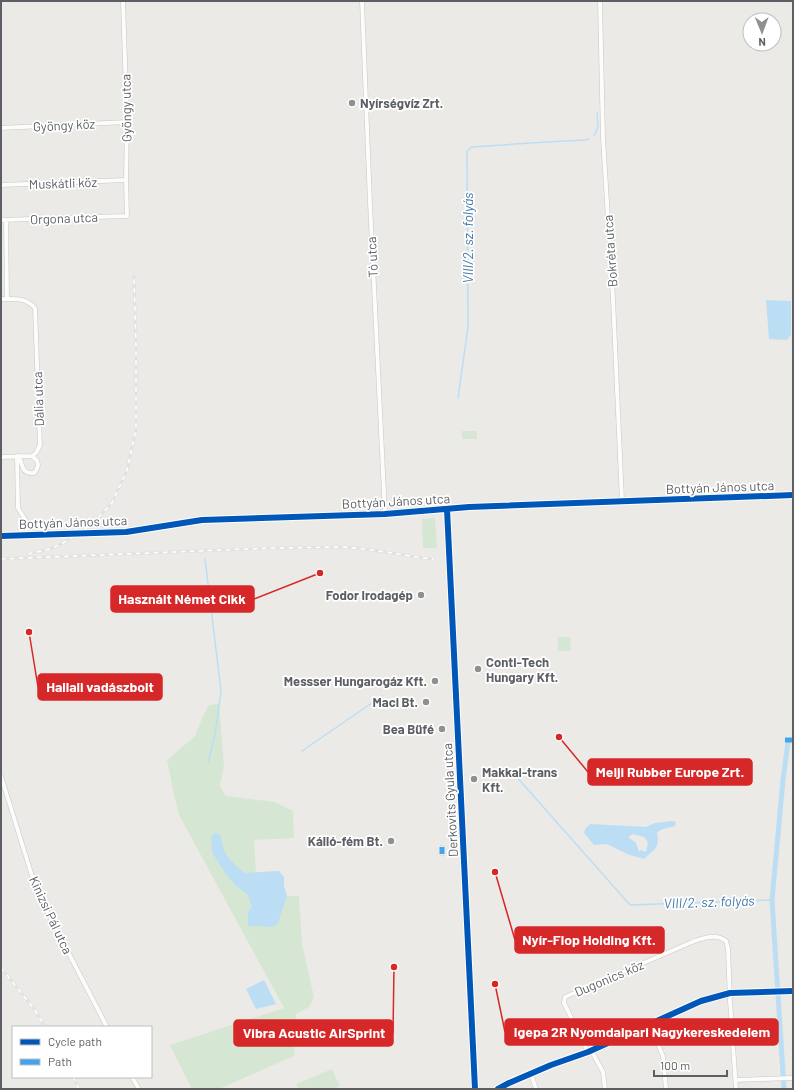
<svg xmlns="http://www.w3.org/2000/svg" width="794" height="1090" viewBox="0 0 794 1090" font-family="Barlow,sans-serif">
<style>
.green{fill:#d5e7d2}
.water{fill:#bbdef5;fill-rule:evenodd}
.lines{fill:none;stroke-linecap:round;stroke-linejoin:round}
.stream{stroke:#bbdef5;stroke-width:1.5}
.canal{stroke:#bbdef5;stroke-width:5}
.pedestrian-casing{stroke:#c7c7c7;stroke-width:4}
.minor-casing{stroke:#c7c7c7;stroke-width:5}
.pedestrian{stroke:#fcfcfb;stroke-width:3}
.minor{stroke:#fcfcfb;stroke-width:4}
.rail-casing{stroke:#e2e2e2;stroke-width:3}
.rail{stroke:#fff;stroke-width:1.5;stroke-dasharray:4.5;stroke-linecap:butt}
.quiet{stroke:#40a5ee;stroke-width:5;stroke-dasharray:10 5;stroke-linecap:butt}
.cycleway-casing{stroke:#fff;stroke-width:8}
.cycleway{stroke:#0057b8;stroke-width:6}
.poi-dot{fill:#8e9092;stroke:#fff;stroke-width:1.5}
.labels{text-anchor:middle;stroke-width:3.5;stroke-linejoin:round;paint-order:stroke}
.poi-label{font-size:13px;font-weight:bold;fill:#5c5f64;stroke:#fff;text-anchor:end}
.street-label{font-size:13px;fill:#5c5f64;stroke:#fff}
.water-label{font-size:14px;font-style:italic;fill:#437aad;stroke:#fff}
.leader{fill:none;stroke:#d62828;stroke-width:1.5}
.callout-dot{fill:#d62828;stroke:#fff;stroke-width:1.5}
.callout{fill:#d62828;stroke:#d62828;stroke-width:1.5}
.callout-label{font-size:14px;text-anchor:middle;font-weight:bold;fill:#fff}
</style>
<rect width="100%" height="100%" fill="#eceae6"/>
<path class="green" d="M462 431H477V439H462Z
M435 518 437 548H423L422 519Z
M558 637H570L571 651H558Z
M219 704 224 766 220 786 226 796 275 802 293 811 294 838 254 840 256 872 279 871 284 877V886L287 896H299L302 944 314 997 309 1007 296 1014 294 1056 219 1089H192L170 1045 284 1008 179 815 174 795 167 760 195 736 203 716 209 705Z
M332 1069 340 1086 334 1089H298L296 1084Z"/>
<path class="water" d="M766 300 791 301V335L787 340 769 339Z
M672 821 676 822 675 826C669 828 662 828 657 833 660 848 654 850 644 859L627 854 607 844 594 845 584 833 585 829 590 824 646 827 655 823ZM633 834 644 837 648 842 646 852 641 850 639 852 636 843 628 837Z
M216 832 221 836C223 855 231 862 245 873L279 871 284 877V886L287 897 280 916 279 922C273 929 270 927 261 926 257 925 252 927 248 926V912L252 906 247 894 236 886 225 873 213 854 212 851 211 837Z
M264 980 276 1004 256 1009 246 989Z"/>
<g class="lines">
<path class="stream" d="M594 136 598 127 597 113
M458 398 468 327 467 151 472 147 546 142 585 140 589 139
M205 559 221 691 215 734 208 763
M302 751 382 696
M515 775 630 905 772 900"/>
<path class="canal" d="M784 1089 772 900 783 780 788 742"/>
<g class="pedestrian-casing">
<path id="pedestrian" d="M442 847V854"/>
</g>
<g class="minor-casing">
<path id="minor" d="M362 1 370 203 385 514
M600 1 603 138 613 299 622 501
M1 128 127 122
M1 185 126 180
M1 220 127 216 126 180 127 122 123 1
M6 220 7 299
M1 299C15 299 25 297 35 308L40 445 36 453 32 456 1 457
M17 456 18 508 26 521 27 535
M19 456C23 465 21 474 34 473 40 466 39 461 32 456
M447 509 475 1089
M1 536 126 532 202 520 385 514 469 507 793 495
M1 776 37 892 107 1027
M649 1024 663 1056 666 1089
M591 1050 603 1072 605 1089
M588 1052 564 1003 565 997 692 942C703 938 716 933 726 941L728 948 730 1001 736 1089
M531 1074 536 1089
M132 1077 139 1089
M735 1080 793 1078
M498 1089 509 1083 551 1065 588 1052 701 1001 730 993 793 991"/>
</g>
<use href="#pedestrian" class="pedestrian"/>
<use href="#minor" class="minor"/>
<g class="rail-casing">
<path id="rail" d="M28 554 50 549 63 543 91 525 112 503 127 470 136 429V347L134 276
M1 559 272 548 345 547 373 550 416 557 434 559
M1 968 35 1010 45 1027
M73 1077 79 1089"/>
</g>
<use href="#rail" class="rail"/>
<path class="quiet" d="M785 740H793
M442 847V854"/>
<g class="cycleway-casing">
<path id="cycleway" d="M447 509 475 1089
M1 536 126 532 202 520 385 514 469 507 793 495
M498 1089 509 1083 551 1065 588 1052 701 1001 730 993 793 991"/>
</g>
<use href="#cycleway" class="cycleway"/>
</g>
<g class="poi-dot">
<circle cx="352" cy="103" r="4"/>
<circle cx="421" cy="595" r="4"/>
<circle cx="478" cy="669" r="4"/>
<circle cx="435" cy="681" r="4"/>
<circle cx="426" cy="702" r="4"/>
<circle cx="442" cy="729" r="4"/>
<circle cx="474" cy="779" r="4"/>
<circle cx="391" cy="841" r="4"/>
</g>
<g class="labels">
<g class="poi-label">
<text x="360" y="108" text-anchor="start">Nyírségvíz Zrt.</text>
<text x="413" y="600">Fodor Irodagép</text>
<text x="486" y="667" text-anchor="start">Conti-Tech<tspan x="486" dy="15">Hungary Kft.</tspan></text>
<text x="427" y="686">Messser Hungarogáz Kft.</text>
<text x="418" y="707">Maci Bt.</text>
<text x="434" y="734">Bea Büfé</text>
<text x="482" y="777" text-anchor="start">Makkai-trans<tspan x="482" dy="15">Kft.</tspan></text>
<text x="383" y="846">Kálló-fém Bt.</text>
</g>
<g class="street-label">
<text transform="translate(126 108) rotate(-91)" y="5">Gyöngy utca</text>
<text transform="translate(64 125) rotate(-3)" y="5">Gyöngy köz</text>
<text transform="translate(63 183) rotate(-2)" y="5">Muskátli köz</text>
<text transform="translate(64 218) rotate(-2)" y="5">Orgona utca</text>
<text transform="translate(610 251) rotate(-94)" y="5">Bokréta utca</text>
<text transform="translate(372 257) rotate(-93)" y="5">Tó utca</text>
<text transform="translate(38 399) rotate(-92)" y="5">Dália utca</text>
<text transform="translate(720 487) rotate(-2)" y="5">Bottyán János utca</text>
<text transform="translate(396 501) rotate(-3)" y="5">Bottyán János utca</text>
<text transform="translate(73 522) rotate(-2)" y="5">Bottyán János utca</text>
<text transform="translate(450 800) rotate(-93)" y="5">Derkovits Gyula utca</text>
<text transform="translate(51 915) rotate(65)" y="5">Kinizsi Pál utca</text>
<text transform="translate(609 978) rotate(-23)" y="5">Dugonics köz</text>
</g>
<g class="water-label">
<text transform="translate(468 238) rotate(-90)" y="5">VIII/2. sz. folyás</text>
<text transform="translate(709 902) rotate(-2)" y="5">VIII/2. sz. folyás</text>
</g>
</g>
<path class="leader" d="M320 573L254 599M29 632L38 687M559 737L588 772M495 872L515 940M495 984L505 1032M394 967L393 1033"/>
<g class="callout-dot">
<circle cx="320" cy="573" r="4"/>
<circle cx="29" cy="632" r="4"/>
<circle cx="559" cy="737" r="4"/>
<circle cx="495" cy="872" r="4"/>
<circle cx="495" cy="984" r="4"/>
<circle cx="394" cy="967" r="4"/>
</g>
<g class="callout">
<rect x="111" y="586" width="143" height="26" rx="4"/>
<rect x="38" y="674" width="124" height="26" rx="4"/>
<rect x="588" y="759" width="164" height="26" rx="4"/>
<rect x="515" y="927" width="149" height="26" rx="4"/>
<rect x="505" y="1019" width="273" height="26" rx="4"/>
<rect x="234" y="1020" width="159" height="26" rx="4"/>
</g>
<g class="callout-label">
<text x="182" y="604">Használt Német Cikk</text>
<text x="100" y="692">Hallali vadászbolt</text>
<text x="670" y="777">Meiji Rubber Europe Zrt.</text>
<text x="589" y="945">Nyír-Flop Holding Kft.</text>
<text x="642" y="1037">Igepa 2R Nyomdaipari Nagykereskedelem</text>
<text x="314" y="1038">Vibra Acustic AirSprint</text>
</g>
<rect width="794" height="1090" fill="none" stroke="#5c5f64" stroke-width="4"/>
<rect x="12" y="1026" width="140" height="52" fill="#ffffff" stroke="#bebfc1"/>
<rect x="20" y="1039" width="20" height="6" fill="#0057b8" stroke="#bebfc1"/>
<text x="48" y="1046" font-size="12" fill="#5c5f64">Cycle path</text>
<rect x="20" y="1059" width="20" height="6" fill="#40a5ee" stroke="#bebfc1"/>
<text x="48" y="1066" font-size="12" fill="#5c5f64">Path</text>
<g transform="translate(762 32) rotate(179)"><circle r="19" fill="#ffffff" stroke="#bebfc1"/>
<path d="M0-3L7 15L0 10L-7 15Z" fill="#8e9092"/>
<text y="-6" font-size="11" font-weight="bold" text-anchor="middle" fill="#5c5f64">N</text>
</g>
<path d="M654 1070v6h73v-6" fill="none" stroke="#5c5f64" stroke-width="2"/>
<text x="660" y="1070" font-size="12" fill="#5c5f64" stroke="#ffffff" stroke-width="3" paint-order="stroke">100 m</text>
</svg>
